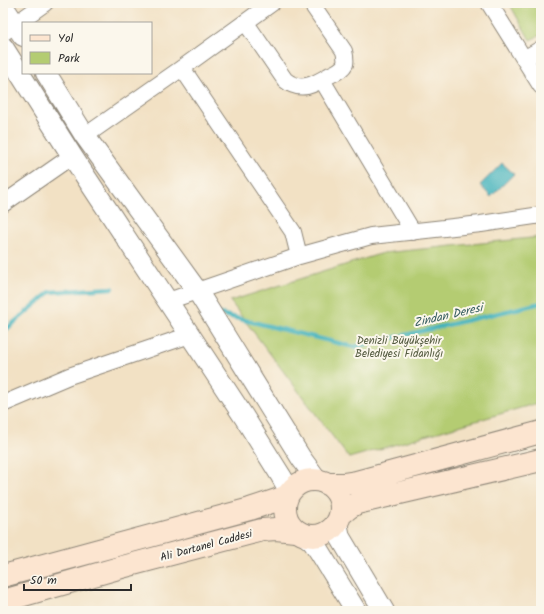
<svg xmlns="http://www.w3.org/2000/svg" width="544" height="614" viewBox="0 0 544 614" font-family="Kalam,sans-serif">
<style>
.green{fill:#b4cc72;stroke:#707c4e}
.water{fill:#42b2bc;stroke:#366e74}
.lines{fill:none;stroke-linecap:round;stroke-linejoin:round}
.stream{stroke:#42b2bc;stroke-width:4.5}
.minor-casing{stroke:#8e8678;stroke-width:18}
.tertiary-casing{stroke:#8e8678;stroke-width:22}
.secondary-casing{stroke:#8e8678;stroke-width:24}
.minor{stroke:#fff;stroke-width:16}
.tertiary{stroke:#fff;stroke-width:20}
.secondary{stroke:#fce5d0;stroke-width:22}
.labels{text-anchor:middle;stroke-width:4;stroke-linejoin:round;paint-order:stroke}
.park-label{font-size:11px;fill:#545b40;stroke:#fbf7ec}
.street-label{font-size:11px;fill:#2b2b2b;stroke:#fbf7ec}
.water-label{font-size:12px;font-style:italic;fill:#335a5e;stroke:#fbf7ec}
</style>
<rect width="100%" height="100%" fill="#fbf7ec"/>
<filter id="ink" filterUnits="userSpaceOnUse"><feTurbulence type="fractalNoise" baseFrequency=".025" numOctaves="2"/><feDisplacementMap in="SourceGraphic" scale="8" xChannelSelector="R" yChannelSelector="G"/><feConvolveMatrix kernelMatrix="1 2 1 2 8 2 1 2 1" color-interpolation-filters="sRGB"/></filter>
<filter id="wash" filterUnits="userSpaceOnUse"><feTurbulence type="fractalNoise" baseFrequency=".012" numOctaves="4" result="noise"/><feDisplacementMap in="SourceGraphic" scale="16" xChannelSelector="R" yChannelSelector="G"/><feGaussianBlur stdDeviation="0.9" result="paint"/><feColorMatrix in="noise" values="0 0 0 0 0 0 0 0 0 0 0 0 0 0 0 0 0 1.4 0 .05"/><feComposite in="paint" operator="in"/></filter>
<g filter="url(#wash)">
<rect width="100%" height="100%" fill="#f2e1c4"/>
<path class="green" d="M509 3H541V35L530 40Z
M541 237V402L349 458 230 301 383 253Z"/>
<path class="water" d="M502 163 514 174 491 197 480 185Z"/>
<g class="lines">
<path class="stream" d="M220 314 354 347 541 303
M3 332 50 292 112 288"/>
</g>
</g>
<g filter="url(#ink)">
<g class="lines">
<g class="minor-casing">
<path id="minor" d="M489 3 541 86
M246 23 285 80C301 93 315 84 330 75 335 73 342 70 345 64 346 60 345 55 344 51L311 3
M3 33 45 3
M524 59 541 49
M182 68 293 232 299 256
M322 80 413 232
M85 136 182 68 272 3
M3 204 72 156
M168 301 299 256 371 236 481 224 541 215
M3 404 69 376 190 335"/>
</g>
<g class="tertiary-casing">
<path id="tertiary" d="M3 6 23 36
M3 47 72 156 244 417 281 476 290 492
M46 73 85 136 198 292 301 458 318 481
M337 523 340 537 384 611
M304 535 312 541 319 551 356 611"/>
</g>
<g class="secondary-casing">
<path id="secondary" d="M285 508a28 28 0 1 1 56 0a28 28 0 1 1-56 0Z
M327 484H343L356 482 541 432
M340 515 350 507 357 503 541 460
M3 576 250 509 274 501 287 496
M3 601 122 567 262 530 276 529 295 531"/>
</g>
<use href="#minor" class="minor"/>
<use href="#tertiary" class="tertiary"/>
<use href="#secondary" class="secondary"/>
</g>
</g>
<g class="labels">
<g class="park-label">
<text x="399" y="344">Denizli Büyükşehir<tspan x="399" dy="13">Belediyesi Fidanlığı</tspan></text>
</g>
<g class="street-label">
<text transform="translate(206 545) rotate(-15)" y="4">Ali Dartanel Caddesi</text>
</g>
<g class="water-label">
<text transform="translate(448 315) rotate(-13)" y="4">Zindan Deresi</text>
</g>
</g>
<rect width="544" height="614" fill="none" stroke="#fbf7ec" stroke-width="16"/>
<rect x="22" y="22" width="130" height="52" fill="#fbf7ec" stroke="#a8a59f"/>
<rect x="30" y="35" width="20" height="6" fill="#fce5d0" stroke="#a8a59f"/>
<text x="58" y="42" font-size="12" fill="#2b2b2b">Yol</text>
<rect x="30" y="52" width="20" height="12" fill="#b4cc72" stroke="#a8a59f"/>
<text x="58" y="62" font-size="12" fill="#2b2b2b">Park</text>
<path d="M24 584v6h107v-6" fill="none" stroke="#2b2b2b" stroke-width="2"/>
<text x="30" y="584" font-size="12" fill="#2b2b2b" stroke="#fbf7ec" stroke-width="3" paint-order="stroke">50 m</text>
</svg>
